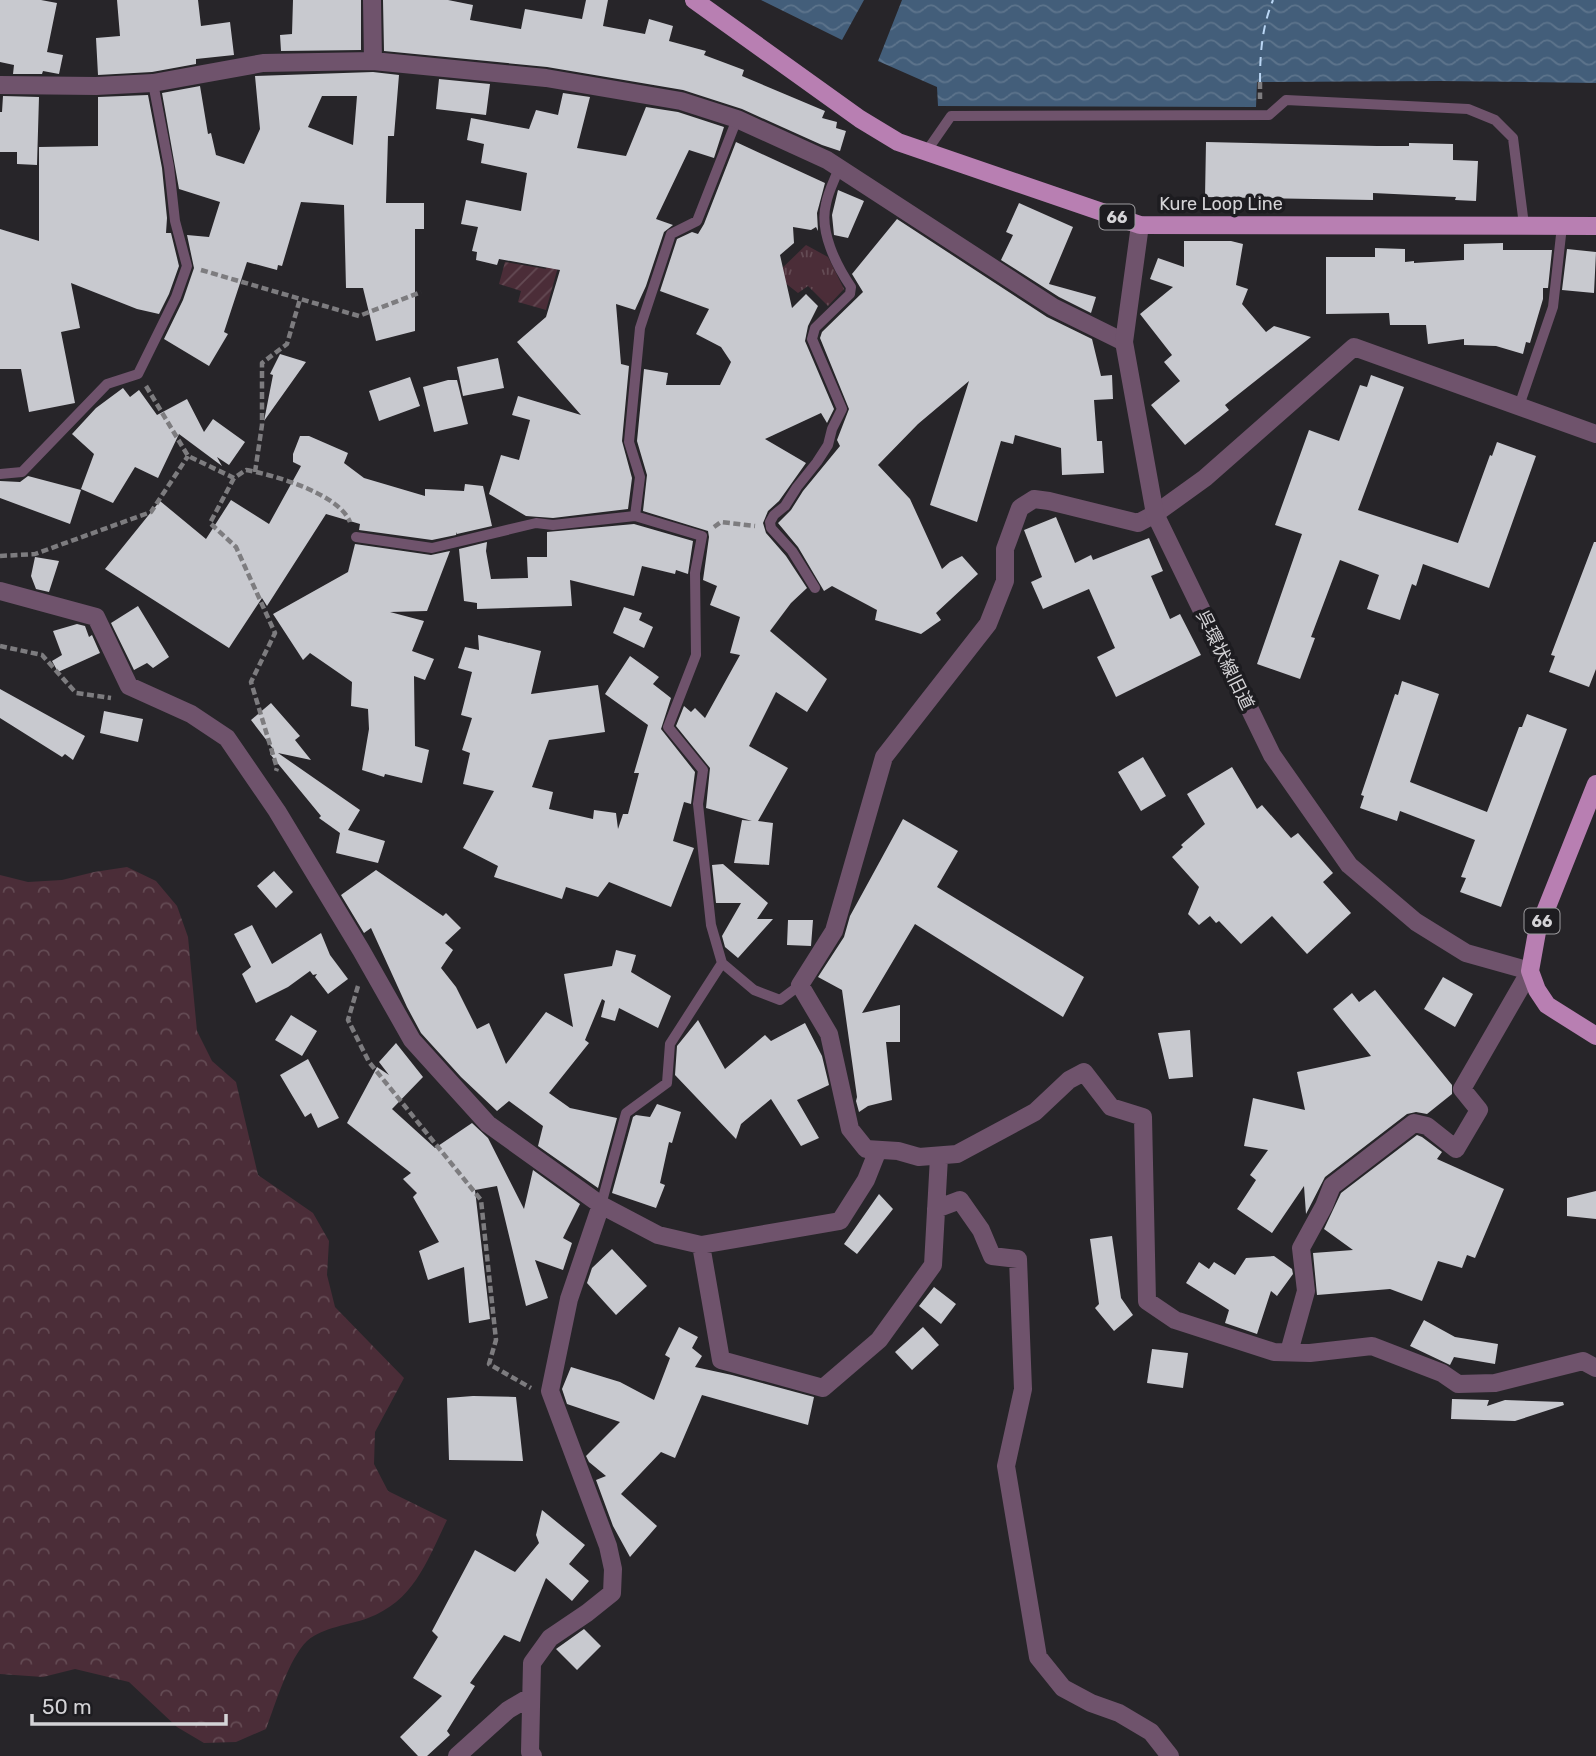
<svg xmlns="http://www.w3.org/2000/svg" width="1596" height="1756" viewBox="0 0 1596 1756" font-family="Rubik,'Noto Sans JP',sans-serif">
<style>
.grass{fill:url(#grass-tufts)}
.forest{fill:url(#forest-crowns)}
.garden{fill:url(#garden-furrows)}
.water{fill:url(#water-waves)}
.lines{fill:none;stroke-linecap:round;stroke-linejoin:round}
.ferry{stroke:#bad6f4;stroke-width:2;stroke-dasharray:9 7;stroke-linecap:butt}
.building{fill:#c8c9cf;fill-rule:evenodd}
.path{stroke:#7d7c7f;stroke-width:4.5;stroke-dasharray:7 3.5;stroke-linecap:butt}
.service{stroke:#6f536c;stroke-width:10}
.minor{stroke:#6f536c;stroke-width:18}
.tertiary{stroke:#6f536c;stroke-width:18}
.primary{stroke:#b87fb2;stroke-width:18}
.labels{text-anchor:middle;stroke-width:7;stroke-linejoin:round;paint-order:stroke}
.shield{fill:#1d1c20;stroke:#9d9c9f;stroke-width:2}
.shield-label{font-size:16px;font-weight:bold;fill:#d4d3d6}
.street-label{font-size:18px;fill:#d4d3d6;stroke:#1d1c20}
</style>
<defs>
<pattern id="grass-tufts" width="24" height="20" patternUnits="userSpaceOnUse" patternTransform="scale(1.75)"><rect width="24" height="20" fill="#4b2d38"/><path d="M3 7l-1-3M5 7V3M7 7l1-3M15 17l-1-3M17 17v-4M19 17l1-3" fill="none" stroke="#644b54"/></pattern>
<pattern id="forest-crowns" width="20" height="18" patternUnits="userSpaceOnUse" patternTransform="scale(1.75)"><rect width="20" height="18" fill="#4b2d38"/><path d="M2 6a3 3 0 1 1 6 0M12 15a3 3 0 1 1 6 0" fill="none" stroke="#644b54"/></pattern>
<pattern id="garden-furrows" width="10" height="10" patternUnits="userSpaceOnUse" patternTransform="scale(1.75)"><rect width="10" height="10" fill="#4b2d38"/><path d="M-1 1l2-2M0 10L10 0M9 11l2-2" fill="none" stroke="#644b54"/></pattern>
<pattern id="water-waves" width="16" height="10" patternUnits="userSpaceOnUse" patternTransform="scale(1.75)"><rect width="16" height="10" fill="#435e7a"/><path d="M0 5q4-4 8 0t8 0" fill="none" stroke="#5d748c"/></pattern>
</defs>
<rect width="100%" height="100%" fill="#272529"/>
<path class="grass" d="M806 245 828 257 844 289 828 306 808 286 798 293 775 275Z"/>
<path class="forest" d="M127 867 156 881 177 906 188 937 197 1031 212 1061 236 1082 258 1175 313 1213 329 1241 327 1275 335 1307 404 1378 375 1432 374 1464 388 1491 447 1520C427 1561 414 1601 368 1618 347 1626 325 1626 307 1641 289 1658 275 1705 266 1729L236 1742 204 1743 177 1727 129 1682 75 1669 43 1677 0 1674V875L28 882 62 880 94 872Z"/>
<path class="garden" d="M549 257 560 260 546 310 518 302 521 291 499 284 505 262 546 269Z"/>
<path class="water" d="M761 0H864L842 40Z
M902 0H1596V83L1440 81 1257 82 1256 107 938 106 937 87 878 61Z"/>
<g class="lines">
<path class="ferry" d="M1260 82C1260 53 1262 27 1273 0"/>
</g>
<path class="building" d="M0 0H41L57 3 47 52 63 55 59 74 43 71 42 74H13L14 65 0 62Z
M117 0H198L201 26 230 22 234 55 196 59V64L152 72 98 75 96 38 120 36Z
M293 0H361V50L281 51 280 35 292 34Z
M383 0H448L473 5 470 20 521 29 525 9 582 19 586 0H608L603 26 645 34 649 19 673 26 669 41 706 51 704 55 744 70 742 76 825 111 822 118 837 122 836 128 846 131 840 151 822 145 742 109 683 90 547 67 384 51Z
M373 72 399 75 394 136H388L386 203H424V229H415V331L376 341 363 288H346L344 205 301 202 282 266 278 265 277 270 247 262 224 332 228 334 209 366 164 339 183 300 194 268 187 235 209 237 220 202 179 189 162 93 200 86 208 134 211 133 216 155 244 164 260 129 255 76ZM322 96H357L353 145 308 127Z
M439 79 490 84 486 115 436 109Z
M563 93 590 97 577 148 626 156 646 107 678 112 724 127 714 158 689 150 656 219 673 225 664 232 646 286 635 310 616 304 621 364 629 366 622 441 632 478 628 509 553 518 526 516 489 494 501 455 519 460 530 420 512 415 518 396 581 415 517 342 546 317 560 270 499 259 497 265 476 260 477 252 472 251 478 227 461 224 466 200 521 211 527 173 481 163 484 144 467 140 471 118 529 129 536 110 558 115Z
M148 95 162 168 167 218 166 233H171L179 266 169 294 159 314 137 309 71 283 80 328 61 332 75 403 29 412 21 369H0V229L39 241V147L98 146V97Z
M3 96 39 97 37 165 17 164V152H0V112H2Z
M736 142 825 183 817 213 818 231 816 227 811 230 793 227 794 243 780 255 792 308 806 294 818 306 808 326 805 341 834 409 827 423 821 413 765 439 806 463 779 501 768 511 763 523 766 533 786 556 807 588 791 603 770 631 827 679 807 712 776 692 749 746 788 768 758 821 773 823 769 865 734 863 742 820 752 821 706 808 710 768 676 726 684 706 691 712 695 708 705 718 740 655 730 653 740 617 710 605 717 586 703 580 709 537 708 531 643 511 647 475 637 441 644 369 668 373 666 385H720L731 362 721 347 696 334 709 309 660 291 677 239 692 232 698 234 704 224Z
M1206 142 1377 146H1409V143L1453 144V160L1478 161 1476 201 1455 200 1456 197 1373 193V200L1205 197Z
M838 190 864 201 848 238 834 235 832 215Z
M1019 203 1073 227 1049 284 1096 297 1091 313 1059 297 1001 260 1013 235 1006 232Z
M897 219 1047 317 1092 339 1101 376 1112 375 1113 399 1094 400 1097 441H1102L1104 473 1062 475 1061 448 1015 435 1013 444 1001 441 977 522 930 505 969 381 918 424 878 465 910 499 942 569 950 562 962 556 978 574 936 613 941 620 921 634 875 620 877 610 832 586 824 591 798 547 778 523 791 510 803 491 840 446 837 440 849 409 820 338 822 332 863 292 852 274Z
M1184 241H1231L1243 244 1236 285 1248 289 1242 304 1266 332 1274 326 1311 337 1225 405 1229 410 1185 445 1151 405 1180 381 1164 362 1172 355 1140 314 1173 287 1150 279 1158 258 1184 267Z
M1503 243V250H1552L1548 288H1543V299L1530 343 1526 342 1523 354 1496 346 1464 345V339L1428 344 1426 325H1390L1389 313 1326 314V257H1375V248L1405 249V262L1414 261V263L1464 260V244Z
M1567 249 1596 252 1594 293 1562 290Z
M280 354 306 362 264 421 273 375 270 374Z
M498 358 504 388 463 396 457 367Z
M1371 375 1404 387 1358 510 1458 543 1490 455 1492 456 1497 442 1536 456 1489 588 1423 564 1416 586 1412 584 1400 620 1367 609 1379 575 1340 560 1311 637 1315 638 1300 679 1257 664 1302 534 1275 525 1309 430 1339 441 1360 385 1367 387Z
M410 377 420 406 379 421 369 391Z
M448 380H457L468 424 434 432 423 387Z
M123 388 130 397 139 390 157 415 187 399 204 432 213 419 245 442 229 465 217 457 222 466 179 434 158 478 135 467 113 503 81 489 94 454 72 434 96 408Z
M300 436H309L348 453 344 463 364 478 425 496V489L464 491 465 484 483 486 492 526 457 534V532L456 535 432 540 359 530 360 524 326 514 267 606 262 598 229 648 105 569 160 501 206 539 231 500 269 524 301 466 293 462V454Z
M28 476 81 490 70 524 0 498V481L20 482Z
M1056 517 1075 563 1091 555 1093 560 1149 538 1163 571 1151 576 1170 619 1180 614 1201 655 1116 697 1097 657 1115 648 1089 589 1043 609 1031 582 1042 577 1024 530Z
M634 524 693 541 688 574 676 570 675 574 642 566 634 596 570 580 572 606 477 609V603L464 601 459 549 487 542 486 551 491 579 528 578 527 557H547V532Z
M1594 542H1596V669L1589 687 1549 672 1555 656 1551 655Z
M355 544 431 555 450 551 427 611 390 612 424 621 412 651 434 659 425 680 414 676 415 746 429 750 422 783 385 774 384 777 362 770 369 729 368 709 351 706 352 682 310 653 303 660 273 614 348 572Z
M35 557 59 561 49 592 36 589 31 576Z
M138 606 169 657 153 668 147 663 134 670 111 623Z
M624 607 642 613 639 620 653 627 644 648 613 633Z
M77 624 85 626 89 637 92 635 100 653 58 672 52 661 62 655 53 631Z
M478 635 541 651 531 694 598 685 605 732 549 740 532 787 553 792 549 809 593 819 594 810 616 813 618 829 623 814H628L639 773H634L648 725 605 694 630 656 659 677 653 684 671 698 661 729 695 772 691 804 684 802 673 841 694 848 671 907 609 882 598 897 566 887 562 899 494 877 498 866 463 848 494 791 463 784 470 753 462 750 472 718 461 715 472 672 458 668 465 647 479 650Z
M1402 681 1439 694 1410 782 1487 812 1519 727H1522L1527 714 1567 729 1501 907 1460 892 1466 878 1461 877 1475 840 1400 811 1397 821 1360 808 1364 796 1361 795 1395 694 1398 695Z
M0 689 85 736 73 760 65 754 62 757 0 718Z
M271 703 300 736 295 740 311 760 278 753 360 810 348 830 385 841 378 863 336 853 340 833 319 818 321 816 270 754 274 750 251 720Z
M104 711 143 719 138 742 100 733Z
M1143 757 1166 796 1141 811 1118 772Z
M1232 767 1257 809 1262 805 1291 838 1298 833 1333 873 1323 882 1351 913 1307 954 1272 916 1241 944 1219 921 1216 923 1210 916 1199 925 1188 914 1199 887 1172 857 1183 847 1181 845 1205 824 1187 794Z
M903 819 958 851 937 887 1084 977 1063 1017 915 924 862 1013 900 1005V1042H886L892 1100 868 1106 859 1112 856 1101 857 1097 842 990 818 977 844 937 850 916Z
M723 864 768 903 757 919H773L738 958 725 947 722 936 741 903H716L712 865Z
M376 870 443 916 446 913 461 928 445 943 453 950 441 968 456 987 477 1029 489 1023 506 1064 546 1012 573 1027 564 974 612 966 616 950 636 955 631 972 671 996 658 1028 619 1008 615 1021 601 1017 605 1001 602 999 585 1040 589 1043 549 1093 570 1108 617 1118 598 1188 538 1146 543 1126 509 1101 497 1111 461 1077 421 1033 407 1007 371 928 364 933 341 895Z
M274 871 293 892 276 908 257 886Z
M788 920H813L811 946 787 945Z
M252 925 272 964 321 933 330 955 348 979 328 994 315 977 317 974 313 975 310 971 288 987 256 1003 242 974 251 967 234 934Z
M1443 977 1473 994 1455 1027 1424 1009Z
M1375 990 1452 1085V1094L1427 1114 1416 1112 1407 1114 1325 1177 1306 1214 1304 1186 1272 1233 1237 1209 1256 1180 1250 1175 1268 1150 1244 1146 1253 1098 1305 1110 1297 1072 1371 1056 1333 1009 1352 993 1359 1002Z
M291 1015 317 1031 302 1056 275 1040Z
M698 1020 725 1069 765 1035 771 1041 805 1023 822 1056 829 1085 797 1100 819 1138 801 1146 771 1099 741 1124 736 1139 675 1075 677 1046Z
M1190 1030 1193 1077 1169 1079 1158 1033Z
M396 1043 423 1077 392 1109 435 1148 472 1123 488 1138 524 1209 533 1170 580 1204 563 1238 572 1243 563 1270 535 1260 548 1298 526 1306 497 1186 475 1190 490 1319 469 1323 464 1267 428 1280 419 1251 439 1242 413 1197 417 1193 403 1179 411 1173 347 1123 377 1067 389 1075 379 1062Z
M308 1059 339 1118 318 1128 311 1113 305 1117 280 1075Z
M657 1104 681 1112 672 1143 669 1142 660 1183 665 1185 656 1208 612 1193 633 1117 636 1115 650 1117Z
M1417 1135 1422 1137 1442 1152 1437 1159 1504 1189 1475 1258 1467 1255 1462 1268 1438 1261 1422 1301 1390 1289 1317 1295 1313 1253 1353 1250 1324 1229 1341 1193Z
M1596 1191V1219L1567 1216V1198Z
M879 1194 893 1209 857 1254 844 1244Z
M1112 1236 1121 1298 1133 1315 1114 1331 1095 1308 1099 1304 1090 1239Z
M612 1249 647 1286 616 1315 587 1283 592 1268Z
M1274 1256 1292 1269 1293 1274 1277 1296 1271 1291 1257 1334 1225 1323 1229 1310 1186 1283 1199 1262 1209 1269 1214 1262 1235 1275 1246 1258Z
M934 1287 956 1304 941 1324 919 1306Z
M1424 1320 1455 1337 1498 1344 1495 1364 1454 1357 1450 1365 1410 1346Z
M679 1327 698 1337 692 1348 702 1356 695 1367 732 1375 814 1397 808 1425 702 1395 675 1458 661 1452 621 1494 657 1526 630 1557 613 1526 596 1480 606 1476 589 1462 586 1456 620 1422 567 1404 562 1389 571 1367 620 1382 654 1400 670 1358 665 1355Z
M923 1327 939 1345 912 1370 895 1352Z
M1152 1349 1188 1353 1183 1388 1147 1383Z
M473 1396 516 1397 523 1461 449 1460 447 1398Z
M1452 1399 1489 1400 1487 1406 1505 1400 1563 1402 1564 1405 1515 1421 1451 1419Z
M542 1510 585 1545 569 1564 589 1581 572 1601 546 1578 520 1642 504 1635 470 1683 475 1686 447 1731 450 1735 427 1756H418L400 1737 442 1696 413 1678 438 1637 432 1631 475 1550 515 1572 539 1543 536 1535Z
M584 1629 601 1646 577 1670 556 1649Z"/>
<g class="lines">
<path class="path" d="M1260 82V99
M201 270 359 316 421 292
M146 386 188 456 234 478 246 470C275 475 339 494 350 522
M255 472 262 425V363L287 344 300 299
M234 478 210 523 236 547 275 633 251 682 277 768 276 771
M714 527 721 522 755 526
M0 556 35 554 151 512 188 456
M0 646 42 655 76 693 111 698
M358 986 348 1020 369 1062 481 1200 496 1340 489 1364 531 1388"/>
<path class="service" d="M737 119 697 221 671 234 640 328 629 442 640 477 635 516 702 536 695 573 696 655 668 727 703 770 698 804 711 925 722 963 754 990 780 1000 800 985
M926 152 951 116 1269 115 1286 100 1468 109 1495 120 1513 138 1524 225
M1519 406 1553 307 1562 226
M0 474 22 472 107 384 138 374 176 297 187 266 175 221 169 167 153 83
M356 537 432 548 536 523 553 525 635 516
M815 588 792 551 771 528 770 522 774 515 785 506 797 487 817 462 828 445 832 429 842 409 812 339 815 328 850 294 851 287C836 265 819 231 826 204 828 192 835 179 839 168
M601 1205 626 1113 667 1083 670 1044 722 963"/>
<path class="minor" d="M372 0 373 61
M0 85 96 86 153 83 263 63 373 61 546 78 681 101 737 119 827 160 1053 307 1124 342
M1596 434 1354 347 1205 478 1155 514 1138 523 1049 501 1034 499 1020 508 1005 549V581L988 624 884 757 834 931 800 985 829 1034 850 1129 866 1149 898 1151 919 1157 957 1154 1035 1112 1069 1080 1084 1072 1111 1107 1143 1117 1147 1301 1175 1320 1274 1352 1310 1353 1372 1346 1442 1373 1458 1384 1495 1383 1583 1361 1596 1368
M0 591 96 617 129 686 191 714 227 738 277 811 361 950 412 1040 488 1124 601 1205 658 1235 701 1245 840 1221 866 1180 878 1150
M936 1209 960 1200 981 1230 992 1256 1018 1259 1023 1389 1006 1466 1038 1657 1063 1688 1091 1703 1119 1713 1151 1732 1170 1756
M701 1245 721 1360 823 1388 879 1340 933 1265 939 1157
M1289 1352 1306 1291 1301 1248 1324 1206 1332 1186 1414 1123 1427 1126 1456 1149 1479 1110 1462 1089 1530 971
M457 1756 508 1710 530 1697
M533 1756 530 1752 532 1663 550 1638 587 1613 612 1593 613 1569 608 1546 550 1391 569 1299 601 1205"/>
<path class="tertiary" d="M1140 225 1124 342 1155 514 1272 755 1349 865 1416 922 1466 953 1530 971"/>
<path class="primary" d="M694 0 860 119 898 142 1140 225 1596 226
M1596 784 1537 932 1530 971 1537 990 1547 1005 1596 1036"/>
</g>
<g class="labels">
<g class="shield">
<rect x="1099.5" y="204.5" width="35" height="25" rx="5"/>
<rect x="1524.5" y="908.5" width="35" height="25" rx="5"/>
</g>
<g class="shield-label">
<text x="1117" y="223">66</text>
<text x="1542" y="927">66</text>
</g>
<g class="street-label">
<text x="1221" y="210">Kure Loop Line</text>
<text transform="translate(1225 660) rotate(64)" y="6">呉環状線旧道</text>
</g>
</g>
<path d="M32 1714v10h194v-10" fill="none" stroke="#d4d3d6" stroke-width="3.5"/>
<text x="42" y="1714" font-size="21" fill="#d4d3d6" stroke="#1d1c20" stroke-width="5" paint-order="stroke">50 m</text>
</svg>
